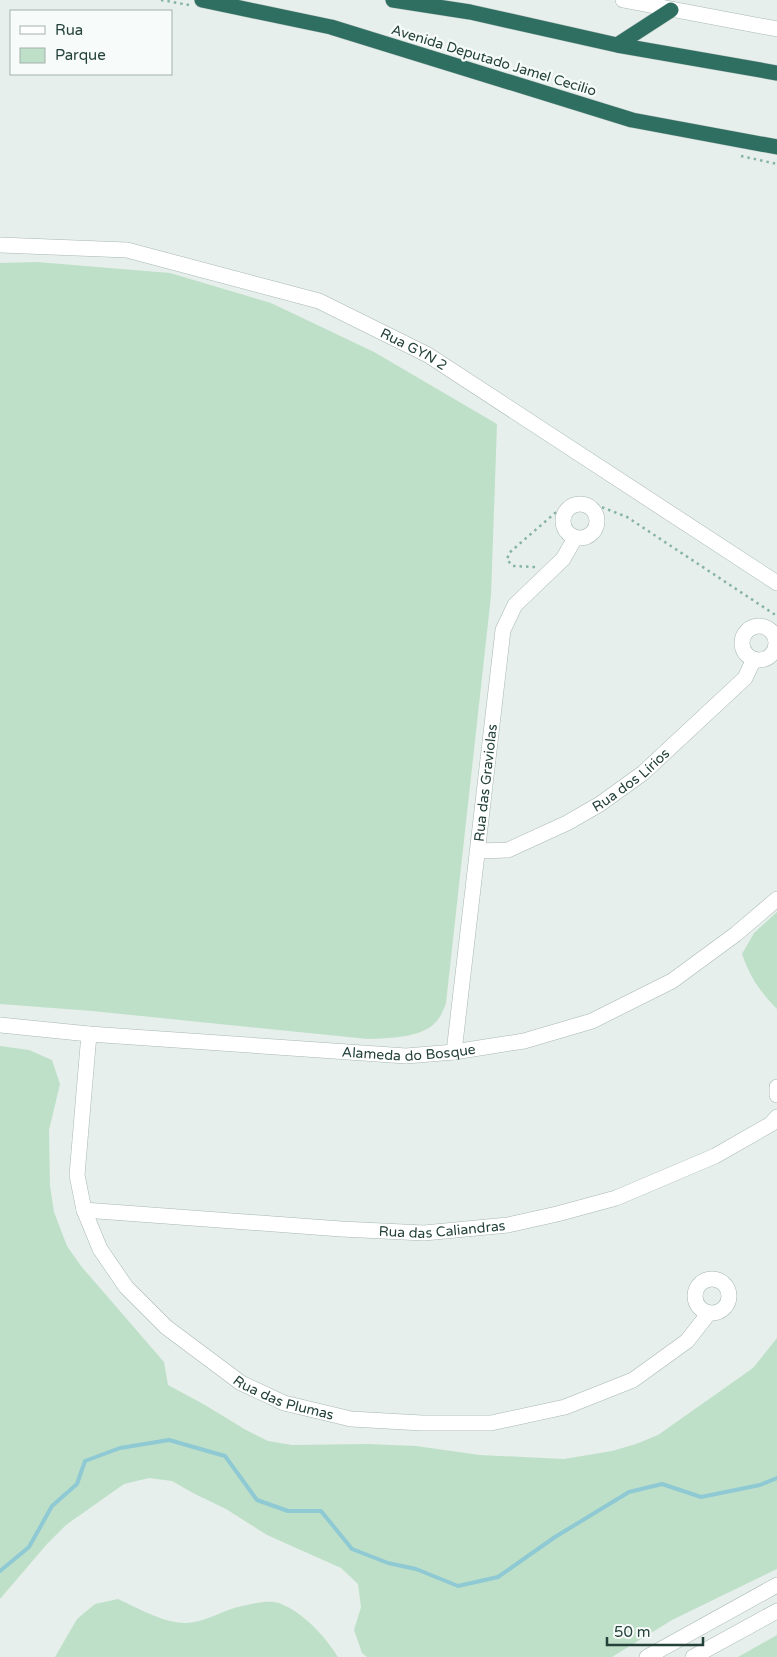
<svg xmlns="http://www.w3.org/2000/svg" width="777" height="1657" viewBox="0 0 777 1657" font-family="'Varela Round',sans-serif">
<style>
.green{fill:#bfe0c8}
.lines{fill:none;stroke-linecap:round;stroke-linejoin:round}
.stream{stroke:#8ec9d4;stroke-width:4}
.minor-casing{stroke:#a8b8b2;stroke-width:16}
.highway-casing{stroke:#c2cac8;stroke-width:16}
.path{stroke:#86b3a5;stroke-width:2.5;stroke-dasharray:2.5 4;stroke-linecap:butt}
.minor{stroke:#fff;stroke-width:15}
.highway{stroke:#2f6f62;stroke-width:15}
.labels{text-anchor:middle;stroke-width:4.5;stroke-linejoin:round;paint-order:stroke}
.street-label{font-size:14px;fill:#24423a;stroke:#f7fbf9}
</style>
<rect width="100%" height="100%" fill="#e6efeb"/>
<path class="green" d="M37 262 170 273 271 303 374 352 497 424 491 596 446 1003C444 1008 442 1014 439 1018 427 1038 390 1038 368 1039L92 1011 0 1004V263Z
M777 912V1009C759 990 751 979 742 954L754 933Z
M0 1046 29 1050 52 1060 60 1084 49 1130 50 1186 54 1212 67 1246 81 1266 164 1362 168 1385 205 1405 246 1430 268 1441 292 1445 367 1444 416 1446 480 1455 564 1459 612 1451 636 1444 658 1435 753 1368 777 1338V1569L672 1620 612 1657H367L362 1653 354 1630 361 1607 358 1584 341 1568 267 1535 226 1509 193 1493 172 1481 149 1478 124 1484 66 1525 47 1544 0 1599Z
M118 1599C138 1608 165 1624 187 1623 203 1622 219 1613 234 1608 247 1605 266 1599 279 1603 304 1613 324 1635 338 1657H55L77 1619 95 1604Z
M777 1635V1657H738Z"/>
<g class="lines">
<path class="stream" d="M0 1571 29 1547 52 1506 77 1484 85 1461 120 1448 169 1440 225 1456 257 1500 288 1511H321L352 1549 388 1563 416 1569 458 1586 498 1577 555 1537 629 1492 662 1484 701 1497 760 1485 777 1478"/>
<g class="minor-casing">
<g id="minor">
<path d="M623 0 777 29"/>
<path id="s1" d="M0 245 127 250 319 301 428 355 777 583"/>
<circle cx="580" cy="521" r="17"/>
<circle cx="759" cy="643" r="17"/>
<path id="s2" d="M478 851 508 850 567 823 600 804 643 773 745 678 754 659"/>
<path id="s3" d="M0 1025 89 1034 406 1056 454 1052 524 1041 592 1021 672 981 736 934 777 899"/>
<path id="s4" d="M89 1034 77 1175 84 1210 100 1249 126 1287 166 1327 241 1383 284 1403 351 1419 422 1423H491L565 1407 633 1380 687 1341 709 1313"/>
<path id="s5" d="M454 1052 503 630 515 605 563 559 575 538"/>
<path d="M777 1087V1095"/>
<path id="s6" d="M84 1210 341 1229 424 1233 508 1225 557 1214 616 1198 715 1156 771 1124 777 1117"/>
<circle cx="712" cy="1296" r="17"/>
<path d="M647 1657 777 1585"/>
<path d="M693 1657 777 1611"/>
</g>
</g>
<g class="highway-casing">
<path id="highway" d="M202 0 331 27 632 120 777 147
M393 0 470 12 617 45 777 73
M617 45 671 10"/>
</g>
<path class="path" d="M161 0 189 5
M741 156 777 164
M535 567 513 566 507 560 509 553 555 513 574 502 591 503 627 517 777 616"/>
<use href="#minor" class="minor"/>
<use href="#highway" class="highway"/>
</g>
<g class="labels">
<g class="street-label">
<text transform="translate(494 60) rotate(17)" y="5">Avenida Deputado Jamel Cecilio</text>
<text dy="5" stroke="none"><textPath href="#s1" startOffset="432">Rua GYN 2</textPath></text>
<text dy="5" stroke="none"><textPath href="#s2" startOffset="172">Rua dos Lírios</textPath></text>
<text dy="5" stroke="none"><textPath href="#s5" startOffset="271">Rua das Graviolas</textPath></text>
<text dy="5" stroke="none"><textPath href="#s3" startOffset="410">Alameda do Bosque</textPath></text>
<text dy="5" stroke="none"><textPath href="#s6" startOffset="359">Rua das Caliandras</textPath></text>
<text dy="5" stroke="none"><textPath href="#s4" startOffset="461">Rua das Plumas</textPath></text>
</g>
</g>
<rect x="10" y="10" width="162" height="65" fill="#f7fbf9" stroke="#a3b1ad"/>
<rect x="20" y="26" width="25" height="8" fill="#ffffff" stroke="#a3b1ad"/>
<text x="55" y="35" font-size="15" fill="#24423a">Rua</text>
<rect x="20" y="48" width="25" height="15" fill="#bfe0c8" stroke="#a3b1ad"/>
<text x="55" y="60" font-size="15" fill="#24423a">Parque</text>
<path d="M607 1637v8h96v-8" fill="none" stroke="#24423a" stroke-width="2.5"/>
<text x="614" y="1637" font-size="15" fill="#24423a" stroke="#f7fbf9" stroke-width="4" paint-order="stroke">50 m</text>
</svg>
